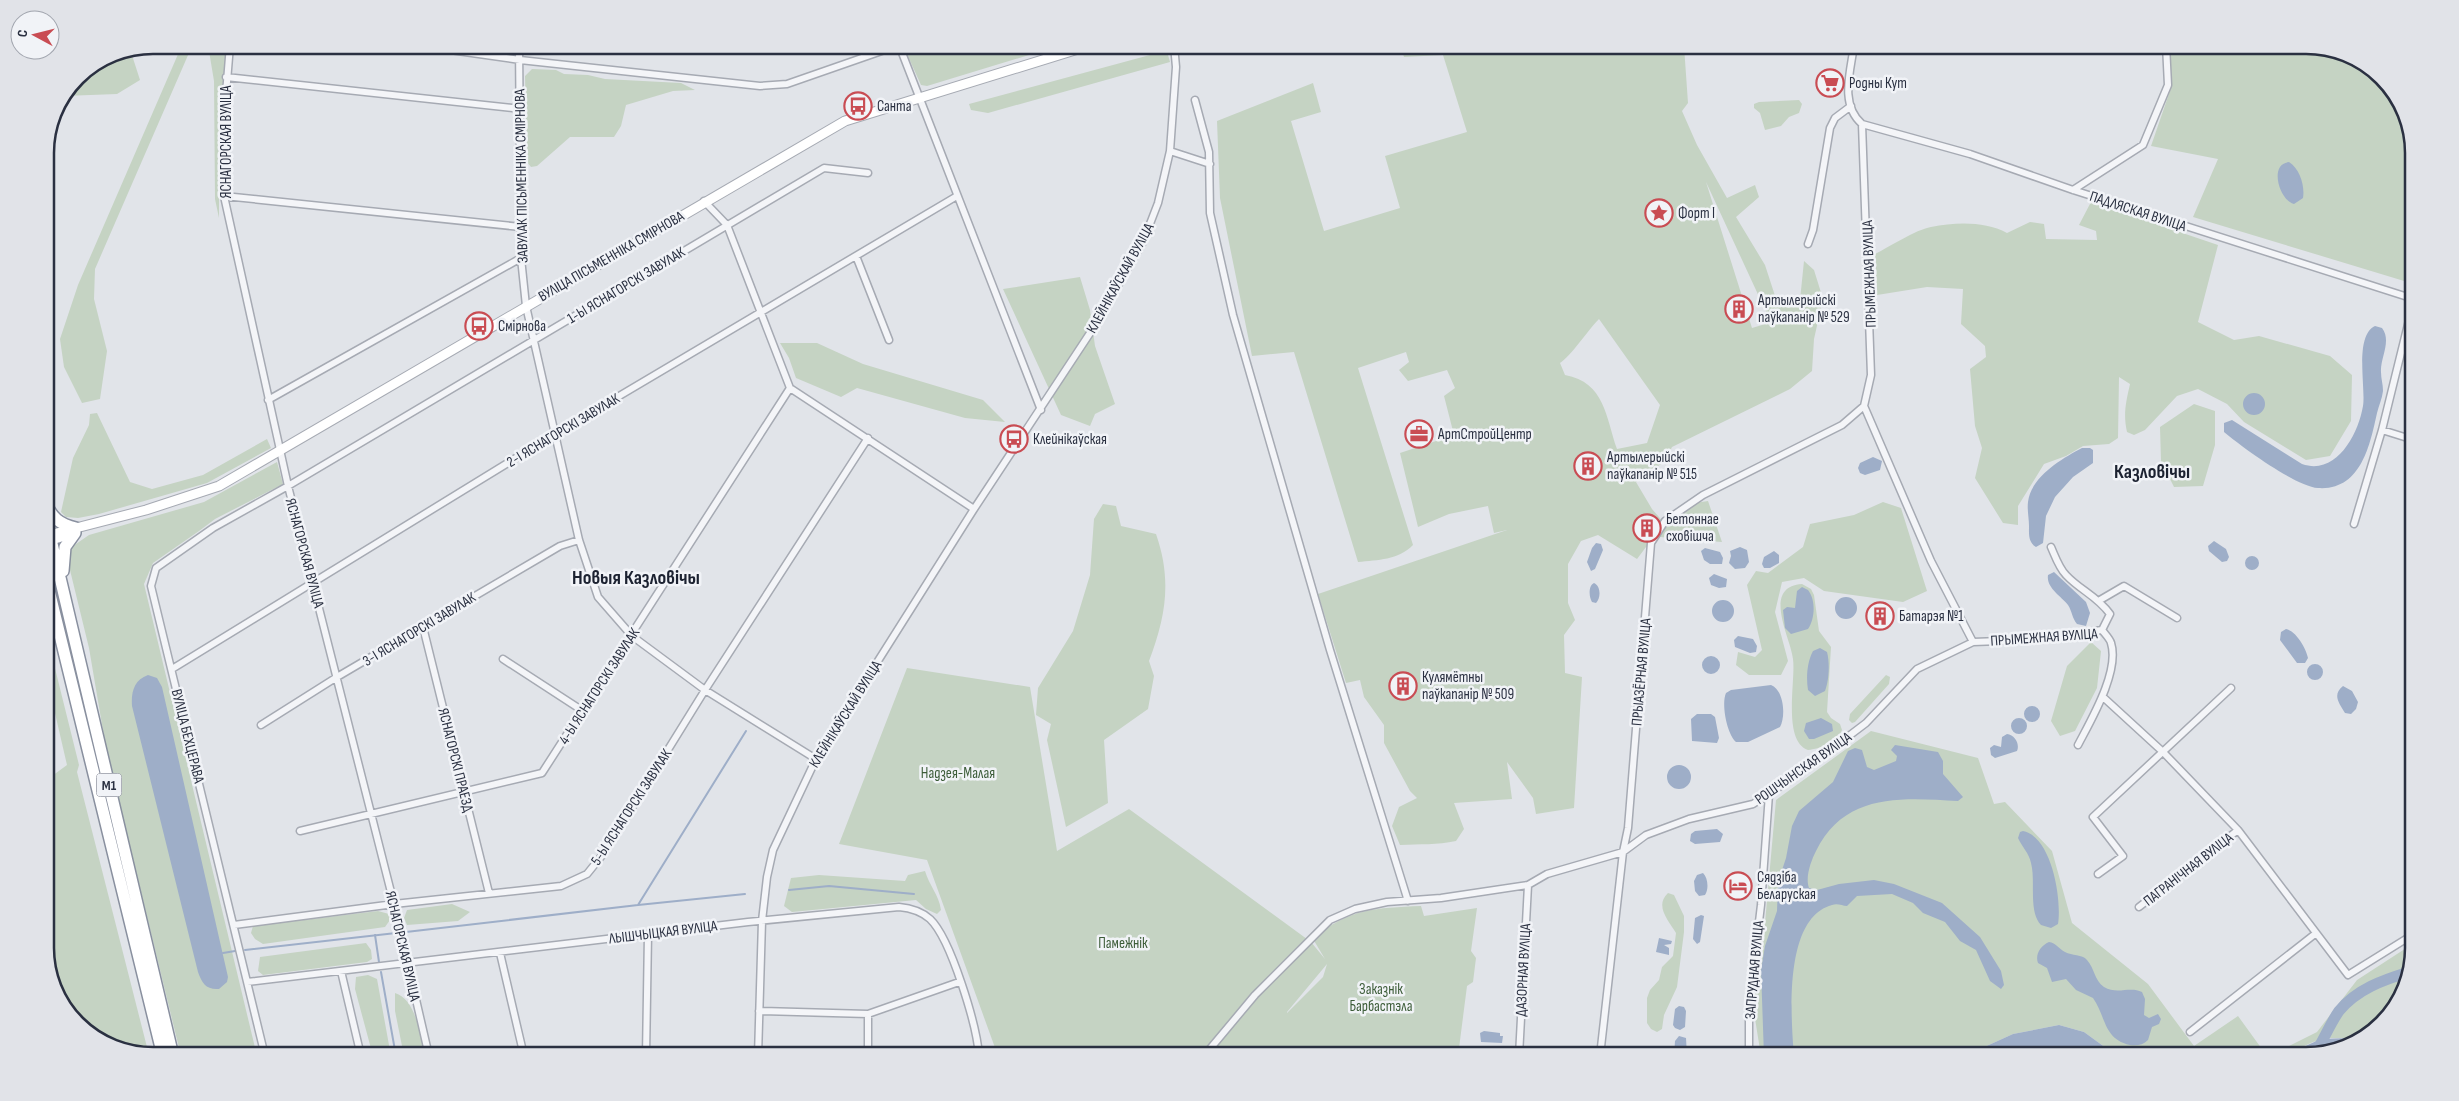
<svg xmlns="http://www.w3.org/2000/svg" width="2459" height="1101" viewBox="0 0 2459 1101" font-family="'Sofia Sans Condensed',sans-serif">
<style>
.green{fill:#c5d3c3;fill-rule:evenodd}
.water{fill:#9eaec8}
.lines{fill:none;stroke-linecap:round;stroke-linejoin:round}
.stream{stroke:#9eaec8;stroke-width:2}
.river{stroke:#9eaec8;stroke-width:11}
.minor-casing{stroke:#a6aab3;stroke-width:9}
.secondary-casing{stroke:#a6aab3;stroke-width:11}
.trunk-casing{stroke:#89909f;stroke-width:14}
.minor{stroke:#f4f5f8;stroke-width:6}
.secondary{stroke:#fff;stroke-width:9}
.trunk{stroke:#fff;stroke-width:11}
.labels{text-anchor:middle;stroke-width:5;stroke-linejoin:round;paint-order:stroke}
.shield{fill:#f1f3f7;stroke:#666a78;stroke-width:1}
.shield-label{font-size:14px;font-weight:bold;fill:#2a3041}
.poi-label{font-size:15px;fill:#2a3041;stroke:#f1f3f7;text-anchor:start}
.street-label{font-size:15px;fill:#2a3041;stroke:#f1f3f7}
.park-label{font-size:15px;fill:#3c5c38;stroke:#f1f3f7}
.district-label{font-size:20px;font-weight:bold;fill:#1c2231;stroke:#f1f3f7}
.rim{fill:none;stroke:#2a3041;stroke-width:2.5}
</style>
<rect width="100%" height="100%" fill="#e1e4e9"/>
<path class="green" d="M182 45H196L192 46 95 269 94 299 107 351 100 399 82 403 64 367 60 339 78 285Z
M208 45H227L219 118V218L215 199 214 81Z
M913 45H1062L927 86 921 85 907 54Z
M1400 45H1654L1655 48 1684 46 1688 103 1682 111 1697 145 1727 198 1755 185 1759 197 1736 217 1765 265 1778 305 1800 300 1804 261 1814 270 1823 299 1814 339 1812 371 1790 389 1672 447 1665 461 1636 482 1652 509 1665 524 1695 503 1708 501 1722 542 1660 537 1646 547 1637 559 1598 535 1581 541 1568 564V603L1575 620 1564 635 1565 673 1582 677 1574 808 1536 814 1533 798 1507 762 1512 799 1454 803 1464 829 1456 841C1437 845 1420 844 1400 845L1392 826 1399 807 1417 798 1410 791 1384 743V725L1364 697 1360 680 1346 683 1318 594 1507 530 1494 533 1488 506 1449 514 1418 527 1400 453 1454 435 1444 396 1455 388 1447 370 1408 381 1399 370 1409 362 1406 352 1358 368 1413 545C1398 560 1378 560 1358 562L1294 352 1252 356 1220 198 1217 121 1313 83 1321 112 1291 121 1324 231 1400 208 1385 156 1467 132 1443 55 1404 57ZM1706 182 1768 316 1762 325 1752 328ZM1599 319 1660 405 1647 443 1617 449C1606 418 1605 382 1565 375L1560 363C1571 356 1588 330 1599 319Z
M2169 45H2306L2348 53 2396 93 2414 146V284L2193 217 2218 159 2151 146 2171 88Z
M130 49 140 80 117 94 64 96C81 71 100 56 130 49Z
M1161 52 1168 55 1170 62 988 113 971 110 969 104Z
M532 69 556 70 564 74 588 75 605 79 681 83 695 90 673 91 626 105 621 126 614 137H570L537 166 531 167 527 162 525 76Z
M1799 100 1802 104 1799 113 1789 117 1781 126 1765 130 1760 113 1754 108V104L1759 102Z
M2091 202 2218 245 2198 322 2234 340 2259 336 2330 356 2352 375 2351 421 2330 456 2306 460 2244 422 2227 404 2198 389 2177 396 2145 430 2134 435 2127 432C2123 414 2126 402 2130 384L2119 377 2118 438 2109 444 2083 446 2066 456 2044 464 2018 506V525L2003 523 1975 478 1982 448 1975 426 1970 369 1986 357 1985 346 1961 324 1963 289 1927 287 1877 295 1875 254C1891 246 1915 230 1931 227 1956 222 1985 221 2007 233L2030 222 2044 224 2046 239 2097 240 2096 231 2079 225Z
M1080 277 1090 310 1095 346 1115 404 1095 414 1090 426 1061 415 1003 289Z
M780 343H817L863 364 983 400 1005 422 965 418 857 388 841 397 796 378 789 358Z
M2194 404 2215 411V445L2203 486 2174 487 2161 461 2160 427Z
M97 413 130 482 152 489 203 475 267 439 271 448 207 483 99 514 78 518 66 517 61 512 73 458 89 425 90 414Z
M277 462 283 484 215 519 199 531 153 563 144 584 257 1056H181L106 748 89 648 69 566 70 552 73 546 89 535 204 502Z
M1883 502 1901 508 1927 591 1903 602 1824 591 1804 578 1782 582 1775 612 1788 661 1781 675H1749L1736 665 1738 652 1755 657 1762 650 1747 585 1756 571 1768 573 1803 547 1810 524 1854 515Z
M1103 504 1116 506 1121 526 1156 534C1172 580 1166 616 1149 661L1154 676 1148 709 1104 740 1108 803 1066 827 1047 740 1051 724 1036 715 1038 688 1073 631 1090 575 1094 519Z
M1802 584 1811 589 1814 595 1819 631 1831 647 1827 712 1831 718 1840 724 1842 730C1837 742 1820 749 1808 750 1782 741 1796 680 1793 659 1791 638 1761 587 1802 584Z
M45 628 79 765 77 772 149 1055 111 1048 67 1013 45 955V806L52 776 67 765 45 670Z
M2091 642 2101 651 2097 688 2075 731 2060 736 2051 721 2067 666Z
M907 668 1030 687 1057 851 1129 809 1311 942 1325 959 1313 939C1349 908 1376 908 1421 906L1424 916 1477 908 1471 951 1476 958 1473 982 1467 986 1458 1056H998L927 860 839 844ZM1327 964 1323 977 1287 1013V1012Z
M1886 675 1890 677 1889 684 1855 722 1852 723 1849 720 1850 714Z
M1871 731 1978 758 1994 804 2005 802 2052 851 2072 923 2148 984 2194 1046 2238 1016 2267 1056H2117L2084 1032 2059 1025 2013 1034 1980 1049 1949 1056H1761L1753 1006 1765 923 1776 800Z
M925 871C929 885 939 895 941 910L937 914 926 909 916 900 792 912 784 906 791 878 819 875 905 881 908 875Z
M1668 893 1674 895 1684 916V932L1677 987 1664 1015 1662 1029 1657 1032 1651 1029 1647 1023V998L1650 990 1659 980 1662 967 1673 956 1676 933C1669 921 1654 906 1668 893Z
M452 904 470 912 458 921 407 925 404 918 407 910Z
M378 911 389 914 390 920 385 927 263 944 255 939 251 933 253 926Z
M366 943 371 950 372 959 367 962 263 975 258 971 260 957Z
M2414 943 2406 990 2370 1033 2349 1038H2329L2313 1042 2283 1056H2269L2317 1032 2357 980Z
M368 975 377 979 391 1056H373L355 989 356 977Z
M395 993C416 999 421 1037 425 1056H404L395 1011Z"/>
<path class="water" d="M2289 162C2300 169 2305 186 2303 198L2294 204C2280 201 2268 164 2289 162Z
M2375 326 2382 328C2392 341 2380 358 2381 372 2381 379 2383 384 2383 391 2382 399 2379 405 2377 413 2370 445 2361 491 2318 488 2295 486 2242 447 2224 432V423L2232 420 2302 464C2336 476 2358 435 2363 406 2366 388 2354 336 2375 326Z
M2243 404a11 11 0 1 1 22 0a11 11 0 1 1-22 0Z
M2082 448H2090L2093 450V463L2073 477 2055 497 2046 516 2043 543 2036 547C2028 542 2029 534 2029 526 2029 518 2027 510 2028 502 2031 477 2061 459 2082 448Z
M1873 457 1882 461 1880 470 1865 475 1860 473 1858 468 1860 463Z
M2214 541 2226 549 2229 557 2227 561 2222 562 2209 551 2208 546Z
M1596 543 1601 544 1603 550 1595 569 1591 571 1587 562 1592 548Z
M1740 547 1747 550 1749 562 1745 568 1735 569 1729 563 1731 556 1730 551Z
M1705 548 1720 552 1723 558 1722 564H1710L1704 560 1701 551Z
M1774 551 1779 555V563L1770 568H1764L1762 564 1764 557Z
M2245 563a7 7 0 1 1 14 0a7 7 0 1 1-14 0Z
M2054 572 2086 602 2090 613 2086 626 2077 624C2072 618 2072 611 2068 605 2061 596 2046 588 2048 575Z
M1714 574 1727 579 1726 587 1719 588 1711 585 1709 578Z
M1594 583C1601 586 1601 598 1596 603L1592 602C1589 597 1588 586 1594 583Z
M1802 587 1808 590C1816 600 1815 619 1808 629L1791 634 1785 628 1783 610 1787 607 1795 608 1797 591Z
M1835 608a11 11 0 1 1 22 0a11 11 0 1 1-22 0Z
M1712 611a11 11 0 1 1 22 0a11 11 0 1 1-22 0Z
M2286 629C2296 631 2306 648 2308 658L2305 663H2297L2280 640 2281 632Z
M1738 636 1753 639 1757 646 1756 652 1750 653 1735 647 1734 640Z
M1820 648 1827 652C1830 663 1829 681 1825 691L1815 696 1808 690C1806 678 1807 662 1813 651Z
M1702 665a9 9 0 1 1 18 0a9 9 0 1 1-18 0Z
M2307 672a8 8 0 1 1 16 0a8 8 0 1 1-16 0Z
M148 675 157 678 162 687 228 977 227 982 219 989C206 990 202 983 198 972L132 706C131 692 134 680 148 675Z
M1771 685C1784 690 1786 716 1780 727L1748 742H1736C1727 734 1721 704 1726 693L1731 690Z
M2343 686 2352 691 2358 702 2356 709 2351 714 2345 713C2339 703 2332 695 2343 686Z
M2024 714a8 8 0 1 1 16 0a8 8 0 1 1-16 0Z
M1697 714H1711L1715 717 1719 738 1717 743 1692 741 1691 719Z
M2011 726a8 8 0 1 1 16 0a8 8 0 1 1-16 0Z
M1821 718 1832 724 1833 731 1814 739H1809L1804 731 1806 723Z
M2007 734C2015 735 2020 744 2017 751L1995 758 1991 755 1990 748 1994 745 2001 747 2002 737Z
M1895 745 1938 752 1943 761V774L1963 797 1958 801C1903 798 1845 792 1816 851 1811 861 1805 877 1809 888L1817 890 1839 884 1874 880 1894 884 1942 903 1980 937 2001 971 2004 985 2001 989 1990 981 1976 950 1960 941 1945 922 1923 913 1913 903 1892 894 1857 896 1847 906C1842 906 1838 903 1832 905 1783 918 1791 1018 1794 1056H1764L1761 970 1765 946 1777 911 1778 882 1786 858 1792 826 1799 811 1833 782 1848 751 1855 748 1862 750 1867 767 1874 770 1896 761 1897 756 1891 750Z
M1667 777a12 12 0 1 1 24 0a12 12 0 1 1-24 0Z
M1717 829 1723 834 1720 842 1695 844 1690 841 1691 834 1695 831Z
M2023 831C2052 837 2062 900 2058 924L2051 928 2041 925C2028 911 2036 881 2031 863 2029 853 2022 847 2018 838L2020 832Z
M1703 873C1708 878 1709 889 1705 895L1699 896 1695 891 1694 881 1697 875Z
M1701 915 1704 916 1700 942 1697 944 1693 939 1695 918Z
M1659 938 1672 941 1671 944 1664 945 1669 948V955L1656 952Z
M2049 942C2056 943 2059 949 2065 952 2072 956 2082 954 2087 960 2095 969 2094 980 2104 987 2117 995 2130 986 2142 992L2145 999 2144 1015 2149 1018 2158 1014 2161 1019 2159 1024 2152 1027 2148 1040C2143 1045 2137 1046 2130 1045 2103 1039 2106 1016 2093 998L2076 990 2066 979 2052 982 2047 968 2038 963C2035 955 2040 946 2049 942Z
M1679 1006 1684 1007 1686 1011 1685 1027 1680 1030 1675 1028 1673 1025 1675 1009Z
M2059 1025 2084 1032 2117 1056H1949L1980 1049 2013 1034Z
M1484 1031 1500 1033V1036H1503L1502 1043 1481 1042 1480 1033Z
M2370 1033 2366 1038 2306 1056H2283L2321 1039 2349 1038Z
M1679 1036 1686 1038 1687 1056H1674L1675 1041Z"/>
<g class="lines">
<path class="stream" d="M789 890 829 886 914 894
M638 905 745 894
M406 932 638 905 746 731
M375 935 379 962
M245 950 396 933
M223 953 235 951
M52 955 59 993
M381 972 396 1056"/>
<path class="river" d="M2316 1052C2324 1039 2330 1024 2339 1011 2357 989 2383 980 2409 972"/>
<g class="minor-casing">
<path id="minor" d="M230 45 224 118V196L288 486 394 904 429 1056
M415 45 520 60 760 86 787 84 899 45
M519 45 521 258 526 306 579 540 598 597 632 636 705 690 816 759
M899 45 1041 410
M1854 45C1851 70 1839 104 1862 124L1871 375 1864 406 1931 561 1973 642
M226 77 521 109
M1195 100 1209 152 1210 213 1233 315 1330 650 1408 901
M1862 124 1970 154 2073 190 2414 299
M1170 151 1210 164
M2073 190 2143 145 2168 85 2166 45
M224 196 521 227
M704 201 727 225 790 388 974 509
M1808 244 1813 230 1830 128 1835 118 1851 106
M856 256 889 340
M268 400 521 258
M2382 430 2414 440
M2354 524 2382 430 2414 300
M2051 547C2055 556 2059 568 2066 575 2081 591 2096 595 2110 614L2102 630
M2100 600 2124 586 2177 618
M423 627 489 893
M503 659 583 711
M172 669 555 434 957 196
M2103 697 2163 752 2238 830 2348 975 2414 934
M261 725 337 677 560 546 579 540
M2078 745C2091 720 2120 671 2111 643 2110 639 2105 634 2102 630
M300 831 542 773 790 388
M2098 874 2123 856 2093 817 2231 688
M2139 907 2238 830
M234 925 394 904 561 886 587 874 604 853 705 690 868 438
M500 953 524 1056
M341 971 361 1056
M247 982 748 922 899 907C910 908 921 911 930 919 951 939 977 1026 979 1056
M759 1011 868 1014 959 982
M2190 1032 2315 934
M265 1056 151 586 156 568 213 528 288 486 824 168 868 173
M646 1056 648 934
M758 1056 762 921 767 877 773 850 816 759 974 509 1094 327 1143 242 1158 203 1170 151 1176 67 1174 45
M868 1056V1014
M1204 1056 1255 995 1330 920 1355 909 1387 902 1441 898 1528 885 1547 874 1623 852 1646 835 1689 819 1753 804 1796 776 1866 723 1917 669 1973 642 2027 640 2102 630
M1519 1056 1528 885
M1600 1056 1623 852 1628 828 1651 543 1665 521 1703 495 1842 425 1864 406
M1749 1056V1005L1761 905 1769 794"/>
</g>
<g class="secondary-casing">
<path id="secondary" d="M45 536 146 510 219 486 845 121 1091 45
M45 542 71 534"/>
</g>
<g class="trunk-casing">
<path id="trunk" d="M45 502C52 518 59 524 76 528
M45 514 173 1056
M63 571 65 547 75 533
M45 574 163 1056"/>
</g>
<use href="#minor" class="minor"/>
<use href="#secondary" class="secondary"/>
<use href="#trunk" class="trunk"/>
</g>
<defs>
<g id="supermarket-ring" transform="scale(1.4375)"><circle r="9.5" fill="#f1f3f7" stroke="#c94c53" stroke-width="1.5"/><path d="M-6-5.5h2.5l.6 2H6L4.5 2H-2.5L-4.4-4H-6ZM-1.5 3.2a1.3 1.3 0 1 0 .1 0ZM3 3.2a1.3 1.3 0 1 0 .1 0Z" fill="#c94c53"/></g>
<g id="bus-ring" transform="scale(1.4375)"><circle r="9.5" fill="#f1f3f7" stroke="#c94c53" stroke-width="1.5"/><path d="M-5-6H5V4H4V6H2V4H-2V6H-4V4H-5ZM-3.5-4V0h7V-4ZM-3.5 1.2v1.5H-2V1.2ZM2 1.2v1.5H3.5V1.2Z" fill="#c94c53"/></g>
<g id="sight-ring" transform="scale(1.4375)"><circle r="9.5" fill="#f1f3f7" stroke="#c94c53" stroke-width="1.5"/><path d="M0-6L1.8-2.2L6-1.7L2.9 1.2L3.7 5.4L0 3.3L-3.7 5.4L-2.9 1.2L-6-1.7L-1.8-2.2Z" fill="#c94c53"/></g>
<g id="building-ring" transform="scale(1.4375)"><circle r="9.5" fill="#f1f3f7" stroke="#c94c53" stroke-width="1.5"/><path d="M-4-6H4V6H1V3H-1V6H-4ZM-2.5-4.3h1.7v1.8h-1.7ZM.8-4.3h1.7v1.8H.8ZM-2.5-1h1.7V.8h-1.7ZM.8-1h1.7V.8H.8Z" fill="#c94c53"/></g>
<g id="office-ring" transform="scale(1.4375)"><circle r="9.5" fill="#f1f3f7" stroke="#c94c53" stroke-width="1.5"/><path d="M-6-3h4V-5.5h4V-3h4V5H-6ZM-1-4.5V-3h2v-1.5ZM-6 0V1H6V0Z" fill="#c94c53"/></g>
<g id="hotel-ring" transform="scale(1.4375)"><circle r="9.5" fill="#f1f3f7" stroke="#c94c53" stroke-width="1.5"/><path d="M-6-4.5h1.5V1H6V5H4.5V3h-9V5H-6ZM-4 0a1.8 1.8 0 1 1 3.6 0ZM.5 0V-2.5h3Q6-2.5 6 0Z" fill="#c94c53"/></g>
</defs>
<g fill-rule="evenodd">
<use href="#supermarket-ring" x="1830" y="83"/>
<use href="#bus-ring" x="858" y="106"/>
<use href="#sight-ring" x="1659" y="213"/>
<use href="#building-ring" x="1739" y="309"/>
<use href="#bus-ring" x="479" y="326"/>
<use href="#office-ring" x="1419" y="434"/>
<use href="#bus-ring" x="1014" y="439"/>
<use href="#building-ring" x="1588" y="466"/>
<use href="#building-ring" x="1647" y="528"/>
<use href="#building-ring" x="1880" y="616"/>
<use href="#building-ring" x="1403" y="686"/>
<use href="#hotel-ring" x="1738" y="886"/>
</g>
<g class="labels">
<rect class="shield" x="96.5" y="773.5" width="25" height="23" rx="4"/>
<g class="shield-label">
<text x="109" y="790">М1</text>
</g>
<g class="poi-label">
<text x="1849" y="88">Родны Кут</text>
<text x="877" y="111">Санта</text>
<text x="1678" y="218">Форт I</text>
<text x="1758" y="305">Артылерыйскі<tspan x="1758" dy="17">паўкапанір № 529</tspan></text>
<text x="498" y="331">Смірнова</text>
<text x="1438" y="439">АртСтройЦентр</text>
<text x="1033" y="444">Клейнікаўская</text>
<text x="1607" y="462">Артылерыйскі<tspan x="1607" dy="17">паўкапанір № 515</tspan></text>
<text x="1666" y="524">Бетоннае<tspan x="1666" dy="17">сховішча</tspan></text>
<text x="1899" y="621">Батарэя №1</text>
<text x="1422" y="682">Кулямётны<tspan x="1422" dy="17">паўкапанір № 509</tspan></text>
<text x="1757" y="882">Сядзіба<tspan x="1757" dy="17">Беларуская</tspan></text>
</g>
<g class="street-label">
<text transform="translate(226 142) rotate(-90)" y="5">ЯСНАГОРСКАЯ ВУЛІЦА</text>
<text transform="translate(521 176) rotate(-91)" y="5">ЗАВУЛАК ПІСЬМЕННІКА СМІРНОВА</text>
<text transform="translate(2138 211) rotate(18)" y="5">ПАДЛЯСКАЯ ВУЛІЦА</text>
<text transform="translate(611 256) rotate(-30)" y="5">ВУЛІЦА ПІСЬМЕННІКА СМІРНОВА</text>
<text transform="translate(1869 274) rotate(-92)" y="5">ПРЫМЕЖНАЯ ВУЛІЦА</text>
<text transform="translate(1120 278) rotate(-61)" y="5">КЛЕЙНІКАЎСКАЙ ВУЛІЦА</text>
<text transform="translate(626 285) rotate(-31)" y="5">1-Ы ЯСНАГОРСКІ ЗАВУЛАК</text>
<text transform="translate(563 430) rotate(-31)" y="5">2-І ЯСНАГОРСКІ ЗАВУЛАК</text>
<text transform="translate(305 553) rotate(75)" y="5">ЯСНАГОРСКАЯ ВУЛІЦА</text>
<text transform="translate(419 629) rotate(-31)" y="5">3-І ЯСНАГОРСКІ ЗАВУЛАК</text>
<text transform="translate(2044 637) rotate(-4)" y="5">ПРЫМЕЖНАЯ ВУЛІЦА</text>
<text transform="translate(1641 672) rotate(-85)" y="5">ПРЫАЗЁРНАЯ ВУЛІЦА</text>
<text transform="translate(599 686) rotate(-57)" y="5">4-Ы ЯСНАГОРСКІ ЗАВУЛАК</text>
<text transform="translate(845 714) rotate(-58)" y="5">КЛЕЙНІКАЎСКАЙ ВУЛІЦА</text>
<text transform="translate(188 736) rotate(76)" y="5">ВУЛІЦА БЕХЦЕРАВА</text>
<text transform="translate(456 760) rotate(76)" y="5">ЯСНАГОРСКІ ПРАЕЗД</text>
<text transform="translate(1803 768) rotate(-35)" y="5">РОШЧЫНСКАЯ ВУЛІЦА</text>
<text transform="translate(631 807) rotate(-57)" y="5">5-Ы ЯСНАГОРСКІ ЗАВУЛАК</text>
<text transform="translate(2188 869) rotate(-38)" y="5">ПАГРАНІЧНАЯ ВУЛІЦА</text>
<text transform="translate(663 932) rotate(-7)" y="5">ЛЫШЧЫЦКАЯ ВУЛІЦА</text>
<text transform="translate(403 946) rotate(77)" y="5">ЯСНАГОРСКАЯ ВУЛІЦА</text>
<text transform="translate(1523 970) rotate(-87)" y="5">ДАЗОРНАЯ ВУЛІЦА</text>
<text transform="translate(1754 970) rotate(-85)" y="5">ЗАПРУДНАЯ ВУЛІЦА</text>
</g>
<g class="park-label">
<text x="958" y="778">Надзея-Малая</text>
<text x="1123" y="948">Памежнік</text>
<text x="1381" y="994">Заказнік<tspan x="1381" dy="17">Барбастэла</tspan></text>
</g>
<g class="district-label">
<text x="2152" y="478">Казловічы</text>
<text x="636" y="584">Новыя Казловічы</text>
</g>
</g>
<path d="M0 0H2459V1101H0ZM153 54H2306A99 99 0 0 1 2405 153V948A99 99 0 0 1 2306 1047H153A99 99 0 0 1 54 948V153A99 99 0 0 1 153 54Z" fill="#e1e3e8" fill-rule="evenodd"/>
<path class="rim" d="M153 54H2306A99 99 0 0 1 2405 153V948A99 99 0 0 1 2306 1047H153A99 99 0 0 1 54 948V153A99 99 0 0 1 153 54Z"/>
<g transform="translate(35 35) rotate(277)"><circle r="24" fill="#f1f3f7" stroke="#a1a5ae"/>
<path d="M0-4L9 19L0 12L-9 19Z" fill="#c94c53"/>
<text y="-8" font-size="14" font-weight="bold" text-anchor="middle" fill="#2a3041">С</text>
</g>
</svg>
